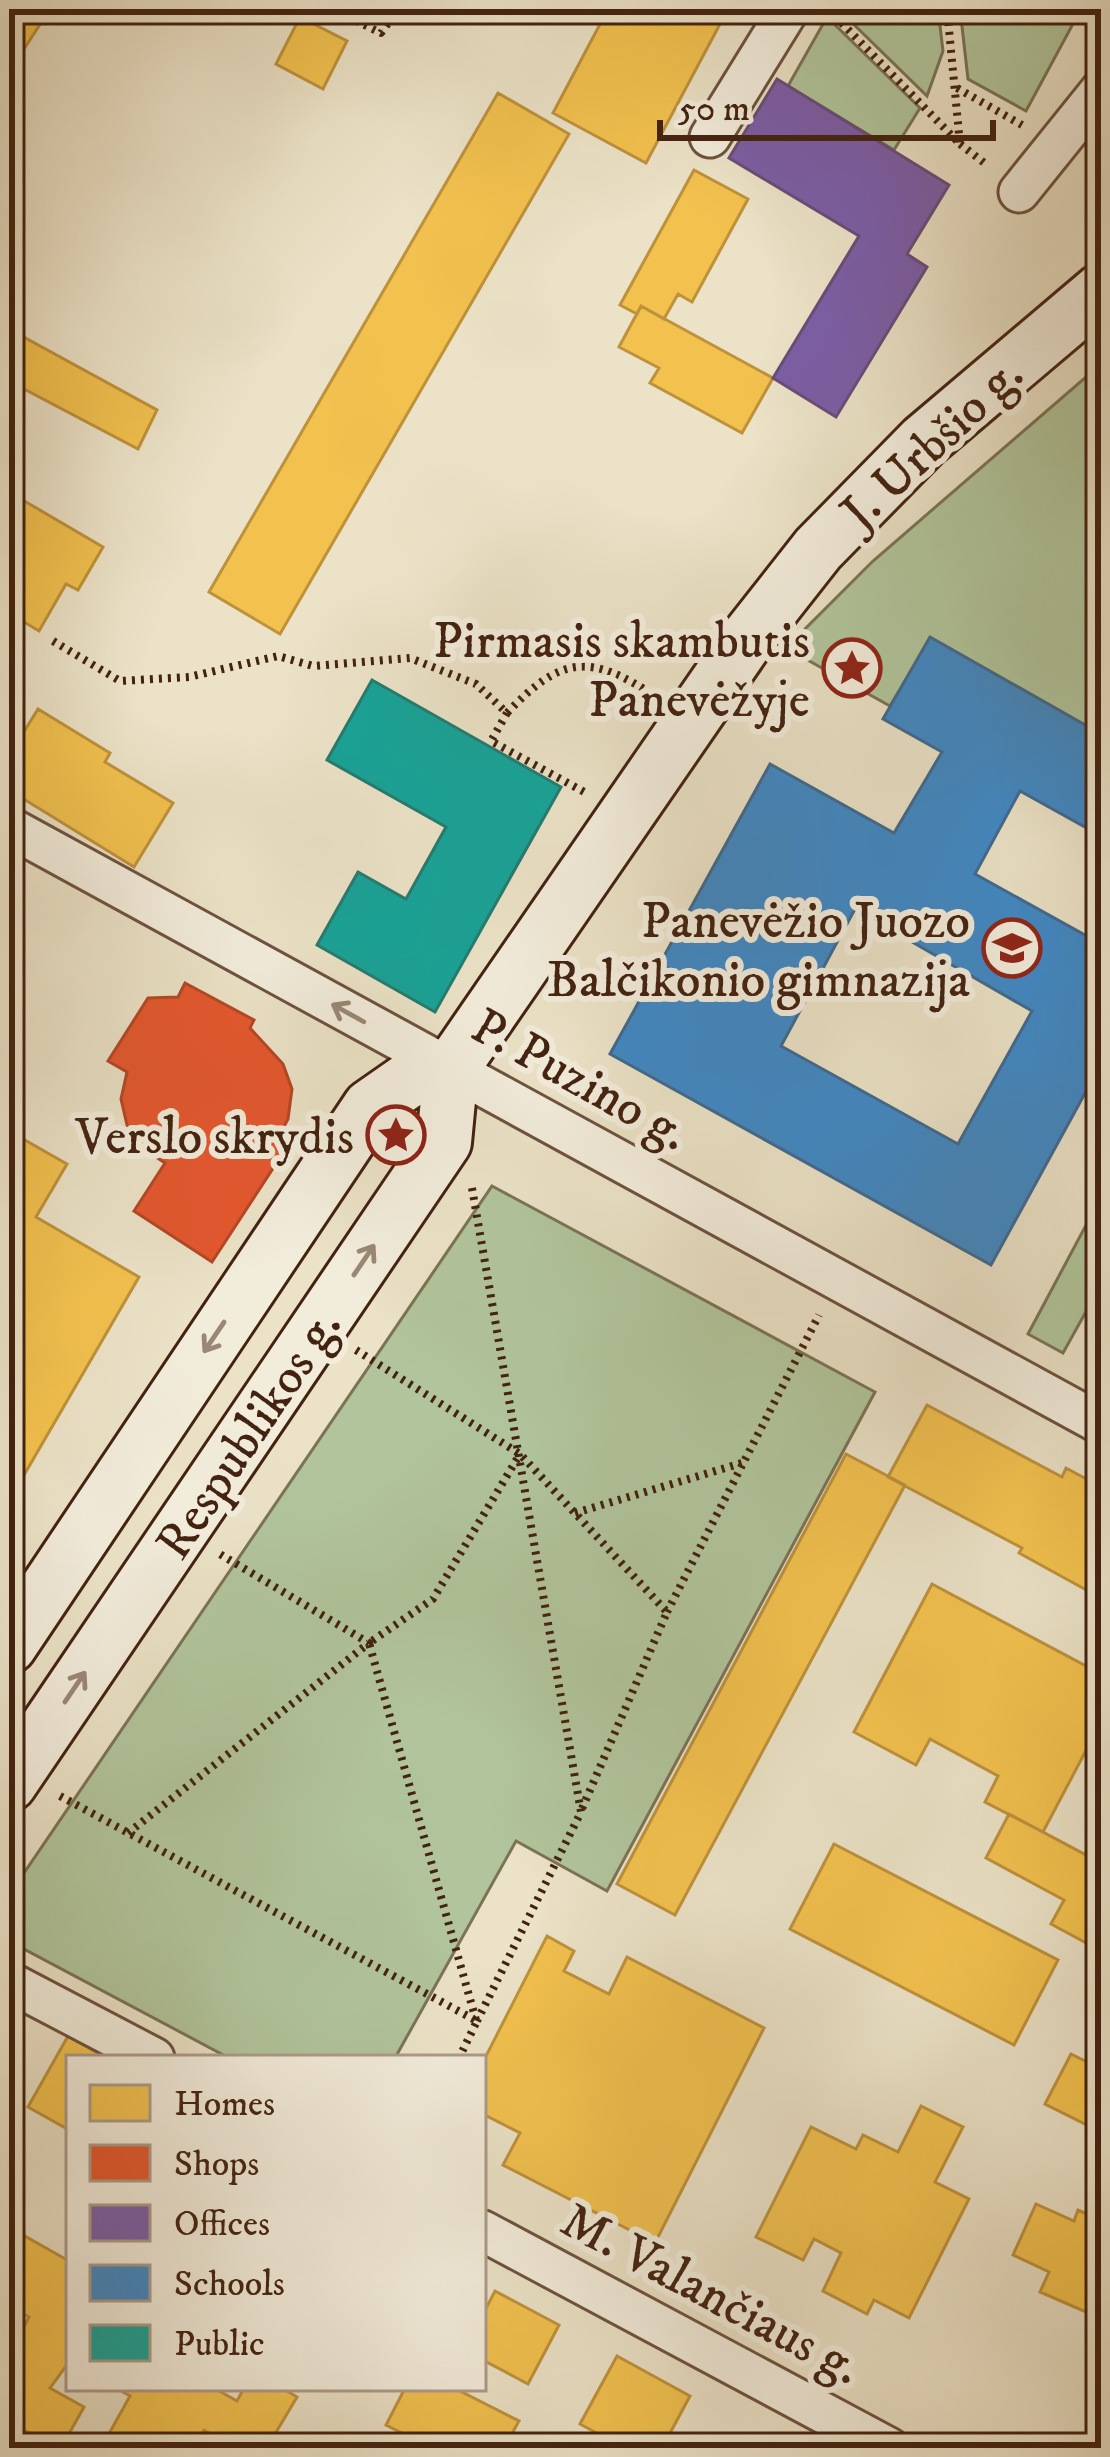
<svg xmlns="http://www.w3.org/2000/svg" width="1110" height="2457" viewBox="0 0 1110 2457" font-family="'IM FELL DW Pica',serif">
<style>
.green{fill:#b1c49b;stroke:#7a7356;stroke-width:3}
.homes{fill:#f2c14e;stroke:#be913b;stroke-width:3}
.shops{fill:#e4572e;stroke:#b44725;stroke-width:3}
.offices{fill:#7b5ea7;stroke:#6a4c7a;stroke-width:3}
.schools{fill:#3f88c5;stroke:#40698f;stroke-width:3;fill-rule:evenodd}
.public{fill:#17a398;stroke:#247c6f;stroke-width:3}
.lines{fill:none;stroke-linecap:round;stroke-linejoin:round}
.minor-casing{stroke:#6d523e;stroke-width:45}
.secondary-casing{stroke:#432210;stroke-width:60}
.path{stroke:#432210;stroke-width:8;stroke-dasharray:3 6;stroke-linecap:butt}
.minor{stroke:#f2ecdb;stroke-width:39}
.secondary{stroke:#f2ecdb;stroke-width:54}
.oneway{stroke:#9a8776}
.labels{text-anchor:middle;stroke-width:12;stroke-linejoin:round;paint-order:stroke}
.street-label{font-size:51px;fill:#432210;stroke:#f2ecdb}
.poi-label{font-size:51px;fill:#432210;stroke:#f2ecdb;text-anchor:end}
</style>
<rect width="100%" height="100%" fill="#ebe2c7"/>
<filter id="stains"><feTurbulence type="fractalNoise" baseFrequency=".00167" numOctaves="4"/><feColorMatrix values="0 0 0 0 .2 0 0 0 0 .09 0 0 0 0 .02 0 0 0 .5 -.17"/></filter>
<radialGradient id="worn" r=".72"><stop offset=".6" stop-color="#630" stop-opacity="0"/><stop offset="1" stop-color="#630" stop-opacity=".3"/></radialGradient>
<path class="green" d="M838 9H938L943 51 927 96Z
M960 9H1081L1026 111 968 79Z
M827 17 920 108 894 150 788 86Z
M1101 364V734L931 638 890 706 786 648 873 561Z
M492 1186 875 1392 607 1891 516 1841 395 2058H229L9 1941V1895Z
M1101 1197V1335L1088 1308 1063 1353 1028 1334Z"/>
<path class="homes" d="M9 9H50L9 72Z
M608 9H728L646 163 553 113Z
M300 17 347 41 323 89 276 64Z
M498 93 569 134 280 634 209 592Z
M694 170 748 199 692 302 678 294 664 319 641 306 637 314 620 305Z
M641 306 773 378 742 433 650 383 659 368 619 347Z
M9 329 157 410 138 449 9 381Z
M9 492 103 547 78 590 66 584 39 631 9 613Z
M38 709 110 753 105 762 173 803 134 867 9 790V756Z
M9 1131 67 1164 36 1217 139 1277 13 1494Z
M927 1405 1062 1477 1066 1468 1101 1487V1598L1019 1553 1022 1548 888 1477Z
M846 1454 905 1485 675 1915 617 1884Z
M932 1584 1101 1674V1722L1043 1832 985 1802 998 1776 930 1739 916 1765 854 1732Z
M1009 1814 1101 1863V1951L1051 1924 1064 1900 986 1858Z
M834 1844 1058 1960 1014 2045 790 1929Z
M547 1936 574 1951 564 1971 609 1994 627 1957 764 2028 655 2243 503 2165 520 2133 483 2114V2062Z
M68 2036 107 2058H69V2130L28 2107Z
M1071 2054 1101 2069V2132L1045 2104Z
M921 2106 963 2127 935 2182 969 2199 909 2318 874 2300 867 2314 823 2291 841 2253 814 2239 803 2260 756 2237 811 2127 856 2149 863 2135 898 2152Z
M1036 2204 1074 2221 1078 2210 1101 2220V2280L1086 2312 1040 2292 1049 2272 1013 2255Z
M9 2227 69 2261V2362L50 2388 84 2407 61 2448 9 2423V2345L13 2347 29 2317 9 2306Z
M495 2291 559 2325 528 2384 483 2360V2314Z
M617 2356 690 2396 662 2448H624L580 2424Z
M116 2388H214L237 2401 244 2388H282L297 2397 275 2434 258 2448 231 2447 204 2430 194 2448 146 2443 143 2448H101L130 2396Z
M405 2388H454L519 2421 504 2448H432L386 2425Z"/>
<path class="shops" d="M185 983 254 1020 250 1028 283 1064 292 1089 288 1119 276 1141 287 1147 212 1262 134 1211 165 1163 142 1148 127 1125 121 1099 127 1072 108 1061 148 998 178 997Z"/>
<path class="offices" d="M777 79 949 185 907 254 927 267 836 417 773 378 859 236 729 158Z"/>
<path class="schools" d="M930 637 1101 734V836L1020 791 975 874 1101 944V1064L991 1265 610 1054 770 764 894 833 942 752 883 719ZM855 909 1032 1011 958 1144 781 1046Z"/>
<path class="public" d="M372 680 561 787 435 1012 317 945 358 872 406 899 446 827 327 760Z"/>
<g class="lines">
<g class="minor-casing">
<path id="minor" d="M710 137 789 9
M1019 192 1101 90
M9 827 1101 1424
M9 1982 154 2058
M483 2231 889 2448"/>
</g>
<g class="secondary-casing">
<path id="secondary" d="M9 1646 370 1107 413 1077 451 1069
M9 1784 444 1142 451 1069 748 638 818 549 924 441 1101 291"/>
</g>
<path class="path" d="M332 9 381 33 398 9
M829 10 960 144 947 9
M957 88 1022 125
M960 144 987 165
M53 641 120 681 189 677 278 656 313 666 410 658 476 684 507 713C561 656 589 653 655 696
M507 713 491 741 588 794
M472 1188 581 1812 477 2021
M356 1350 520 1454 667 1612 581 1811
M575 1513 742 1463
M667 1612 819 1315
M60 1796 477 2021 459 2058
M128 1833 369 1643 218 1553
M476 2020 369 1643 433 1599 520 1454"/>
<use href="#minor" class="minor"/>
<use href="#secondary" class="secondary"/>
</g>
<defs><path id="oneway-shaft" d="M-6 0H5M1.5-3L5.5 0L1.5 3" fill="none" stroke-width="1.6" stroke-linecap="round" stroke-linejoin="round" transform="scale(3)"/></defs>
<g class="oneway">
<use href="#oneway-shaft" transform="translate(348 1013) rotate(-151)"/>
<use href="#oneway-shaft" transform="translate(364 1260) rotate(-56)"/>
<use href="#oneway-shaft" transform="translate(214 1337) rotate(124)"/>
<use href="#oneway-shaft" transform="translate(75 1687) rotate(-56)"/>
</g>
<defs>
<g id="sight-ring" transform="scale(3)"><circle r="9.5" fill="#f2ecdb" stroke="#8f2418" stroke-width="1.5"/><path d="M0-6L1.8-2.2L6-1.7L2.9 1.2L3.7 5.4L0 3.3L-3.7 5.4L-2.9 1.2L-6-1.7L-1.8-2.2Z" fill="#8f2418"/></g>
<g id="school-ring" transform="scale(3)"><circle r="9.5" fill="#f2ecdb" stroke="#8f2418" stroke-width="1.5"/><path d="M0-5L7-2L0 1L-7-2ZM-4 1L0 2.5L4 1V4Q0 6-4 4Z" fill="#8f2418"/></g>
</defs>
<g fill-rule="evenodd">
<use href="#sight-ring" x="852" y="668"/>
<use href="#school-ring" x="1012" y="948"/>
<use href="#sight-ring" x="396" y="1135"/>
</g>
<g class="labels">
<g class="street-label">
<text transform="translate(931 442) rotate(-43)" y="18">J. Urbšio g.</text>
<text transform="translate(581 1078) rotate(29)" y="18">P. Puzino g.</text>
<text transform="translate(247 1433) rotate(-56)" y="18">Respublikos g.</text>
<text transform="translate(712 2292) rotate(28)" y="18">M. Valančiaus g.</text>
</g>
<g class="poi-label">
<text x="810" y="657">Pirmasis skambutis<tspan x="810" dy="59">Panevėžyje</tspan></text>
<text x="970" y="937">Panevėžio Juozo<tspan x="970" dy="59">Balčikonio gimnazija</tspan></text>
<text x="354" y="1153">Verslo skrydis</text>
</g>
</g>
<rect width="1110" height="2457" fill="none" stroke="#ebe2c7" stroke-width="48"/>
<rect x="12" y="12" width="1086" height="2433" fill="none" stroke="#432210" stroke-width="6"/>
<rect x="24" y="24" width="1062" height="2409" fill="none" stroke="#432210" stroke-width="3"/>
<rect x="66" y="2055" width="420" height="336" fill="#f2ecdb" stroke="#ac9b8a" stroke-width="3"/>
<rect x="90" y="2085" width="60" height="36" fill="#f2c14e" stroke="#ac9b8a" stroke-width="3"/>
<text x="174" y="2115" font-size="36" fill="#432210">Homes</text>
<rect x="90" y="2145" width="60" height="36" fill="#e4572e" stroke="#ac9b8a" stroke-width="3"/>
<text x="174" y="2175" font-size="36" fill="#432210">Shops</text>
<rect x="90" y="2205" width="60" height="36" fill="#7b5ea7" stroke="#ac9b8a" stroke-width="3"/>
<text x="174" y="2235" font-size="36" fill="#432210">Offices</text>
<rect x="90" y="2265" width="60" height="36" fill="#3f88c5" stroke="#ac9b8a" stroke-width="3"/>
<text x="174" y="2295" font-size="36" fill="#432210">Schools</text>
<rect x="90" y="2325" width="60" height="36" fill="#17a398" stroke="#ac9b8a" stroke-width="3"/>
<text x="174" y="2355" font-size="36" fill="#432210">Public</text>
<path d="M660 120v18h333v-18" fill="none" stroke="#432210" stroke-width="6"/>
<text x="678" y="120" font-size="36" fill="#432210" stroke="#f2ecdb" stroke-width="9" paint-order="stroke">50 m</text>
<rect width="100%" height="100%" filter="url(#stains)"/>
<rect width="100%" height="100%" fill="url(#worn)"/>
</svg>
